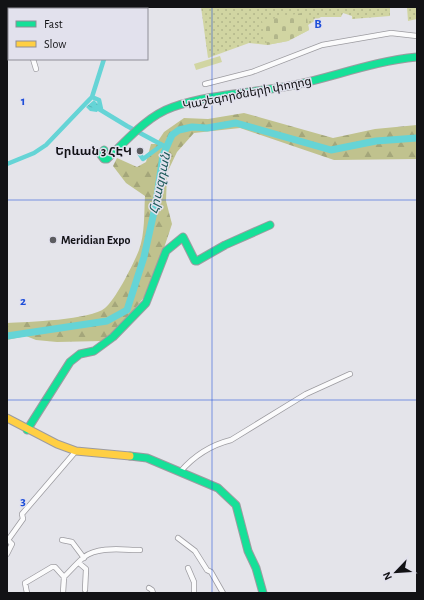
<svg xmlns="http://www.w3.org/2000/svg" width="424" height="600" viewBox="0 0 424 600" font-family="'Alegreya Sans','Noto Sans Armenian',sans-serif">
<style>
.built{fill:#d7d7e4}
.green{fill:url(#green-dots)}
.forest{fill:url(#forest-firs)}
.cemetery{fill:url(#cemetery-stones)}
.pitch{fill:#d1d5a2}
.water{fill:url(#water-waves)}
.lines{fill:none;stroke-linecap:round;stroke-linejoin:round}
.canal{stroke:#65d4d6;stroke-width:4.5}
.river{stroke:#65d4d6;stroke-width:7}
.street-casing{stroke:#9c9ba0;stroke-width:6}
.fast-casing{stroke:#9c9ba0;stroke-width:9}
.slow-casing{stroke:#9c9ba0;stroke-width:9}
.street{stroke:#fbfbfc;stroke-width:4.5}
.fast{stroke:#16e098;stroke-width:7}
.slow{stroke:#ffcf43;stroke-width:7}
.grid{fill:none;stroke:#1d4ed8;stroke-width:1;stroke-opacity:0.55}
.poi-dot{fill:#5c5c60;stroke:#e2e1ed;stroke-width:1.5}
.labels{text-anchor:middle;stroke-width:3;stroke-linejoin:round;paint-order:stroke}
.street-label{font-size:12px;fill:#121215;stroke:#e2e1ed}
.poi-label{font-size:12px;font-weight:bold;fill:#121215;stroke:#e2e1ed;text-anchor:end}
.water-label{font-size:13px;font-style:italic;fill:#1b5858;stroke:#e2e1ed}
.grid-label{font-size:13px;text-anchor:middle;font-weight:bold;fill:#1d4ed8;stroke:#e2e1ed;stroke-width:3;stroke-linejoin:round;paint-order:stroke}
</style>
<defs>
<pattern id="green-dots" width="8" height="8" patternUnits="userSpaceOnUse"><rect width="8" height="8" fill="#d1d5a2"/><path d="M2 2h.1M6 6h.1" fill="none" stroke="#b2b68b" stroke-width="1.8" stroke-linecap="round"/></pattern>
<pattern id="forest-firs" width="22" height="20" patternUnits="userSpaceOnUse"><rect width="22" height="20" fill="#c0c28e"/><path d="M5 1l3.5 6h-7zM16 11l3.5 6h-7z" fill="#a4a67a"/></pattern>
<pattern id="cemetery-stones" width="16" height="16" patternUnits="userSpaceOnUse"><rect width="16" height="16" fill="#d1d5a2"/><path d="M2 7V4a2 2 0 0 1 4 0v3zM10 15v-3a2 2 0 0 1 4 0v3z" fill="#b2b68b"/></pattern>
<pattern id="water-waves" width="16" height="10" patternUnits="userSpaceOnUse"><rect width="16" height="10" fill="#65d4d6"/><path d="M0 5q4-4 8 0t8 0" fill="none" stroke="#57b5b7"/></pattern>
</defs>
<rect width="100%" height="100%" fill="#e4e4ea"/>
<path class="built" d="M7 7H14V9H9V41L7 42Z"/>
<path class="green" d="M201 7H390V16L352 19V16L343 13 341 17H321L308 25 309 30 288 41 267 45 249 43 208 58Z
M407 7H417V19L408 21Z"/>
<path class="forest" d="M244 113 333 138 375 129 417 125V159L334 160 240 128 194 133 177 152 167 173 166 201 172 224 156 272 145 296 119 328 102 341 57 342 36 340 26 336 7 340V323C27 322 91 320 105 308 116 299 134 263 139 250 145 234 144 213 145 196L126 183 113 166 117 158 137 167 146 162 151 144H156L164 132 184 118 208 119Z"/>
<path class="cemetery" d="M306 12 309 30 288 41 267 45 262 21Z"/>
<path class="pitch" d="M220 56 222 62 196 70 194 64Z"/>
<path class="water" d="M94 100 99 105V109L97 112 90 111 86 107Z"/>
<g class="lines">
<path class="canal" d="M111 7V9
M92 97 99 100 101 109
M94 106 127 126 166 147
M139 153 143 159 162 145
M7 164 34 153 46 145 89 100 92 97 104 59"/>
<path class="river" d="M7 336 107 321 127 310 144 257 156 203 163 155 172 135 179 130 192 127 207 128 236 123 331 150 376 141 417 138"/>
<g class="street-casing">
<path id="street" d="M20 7 21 9
M33 59 36 69
M205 84 252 72 322 45 391 33 417 36
M180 472C193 457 211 445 231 440L306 394 350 374
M178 538 195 551 207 570 211 572 223 593
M62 540 72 542 84 558
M7 554 12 544 8 540 23 519 22 514 76 451
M79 563 86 569 85 590
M188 568 194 582V593
M149 588 152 590 153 593
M27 593 25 583 52 567H55L64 577
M63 593 64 577C70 571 77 563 84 557 99 546 123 550 140 550"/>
</g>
<g class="fast-casing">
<path id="fast" d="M104 150 101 155 104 159H107C127 140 147 116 173 107 213 93 258 93 299 84 339 75 375 61 417 57
M27 430 70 362 80 354 94 351 113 337 146 303 166 251 183 237 195 261H197L225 245 270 225
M130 456 147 458 218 488 236 505 248 551 256 568 263 593"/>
</g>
<g class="slow-casing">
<path id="slow" d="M7 418 57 444 76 451 130 456"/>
</g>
<use href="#street" class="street"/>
<use href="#fast" class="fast"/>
<use href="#slow" class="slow"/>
</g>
<path class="grid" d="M212 7V593M7 200H417M7 400H417"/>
<g class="poi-dot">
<circle cx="140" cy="151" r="4"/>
<circle cx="53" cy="240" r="4"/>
</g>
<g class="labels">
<g class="street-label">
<text transform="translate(247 93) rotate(-11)" y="4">Կաշեգործների փողոց</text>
</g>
<g class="poi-label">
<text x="132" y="155">Երևան 3 ՀԷԿ</text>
<text x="61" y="244" text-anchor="start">Meridian Expo</text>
</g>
<g class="water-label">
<text transform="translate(159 183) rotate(-78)" y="5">Հրազդան</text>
</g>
</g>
<g class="grid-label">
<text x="318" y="28">B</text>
<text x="23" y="105">1</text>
<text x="23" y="305">2</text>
<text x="23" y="505">3</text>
</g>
<rect width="424" height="600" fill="none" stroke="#121215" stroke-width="16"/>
<rect x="8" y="8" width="140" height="52" fill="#e2e1ed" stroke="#8f8e97"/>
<rect x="16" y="21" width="20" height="6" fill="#16e098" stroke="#8f8e97"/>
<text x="44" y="28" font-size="12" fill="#121215">Fast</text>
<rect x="16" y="41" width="20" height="6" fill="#ffcf43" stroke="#8f8e97"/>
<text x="44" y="48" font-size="12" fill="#121215">Slow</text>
<g transform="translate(396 572) rotate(245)" stroke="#e2e1ed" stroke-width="3" paint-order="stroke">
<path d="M0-3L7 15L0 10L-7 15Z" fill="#121215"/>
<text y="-6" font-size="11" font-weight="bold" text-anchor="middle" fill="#121215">N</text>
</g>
</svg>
